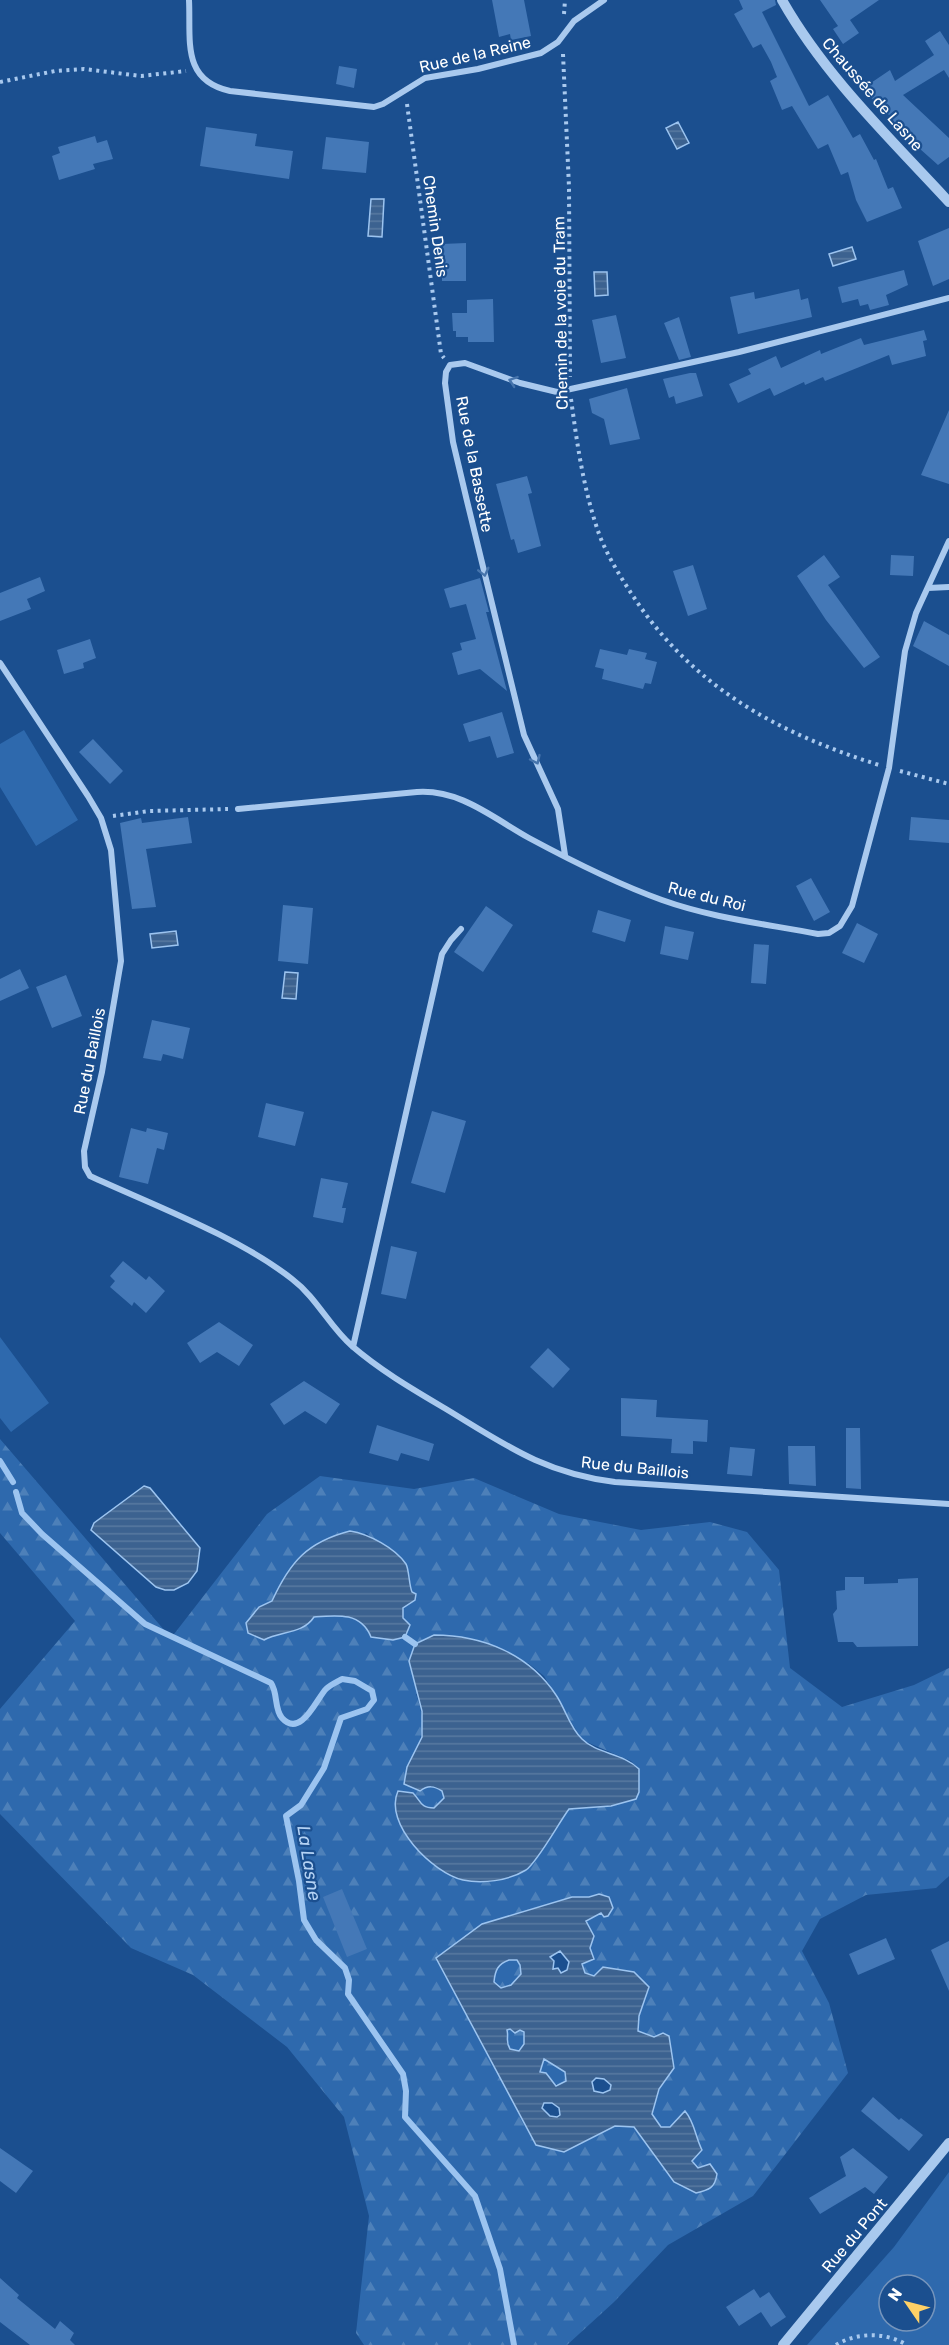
<svg xmlns="http://www.w3.org/2000/svg" width="949" height="2345" viewBox="0 0 949 2345" font-family="Rubik,sans-serif">
<style>
.green{fill:#2e69ad;fill-rule:evenodd}
.forest{fill:url(#forest-firs);fill-rule:evenodd}
.water{fill:url(#water-rules);stroke:#9cc4f0;stroke-width:1.5;fill-rule:evenodd}
.lines{fill:none;stroke-linecap:round;stroke-linejoin:round}
.stream{stroke:#9cc4f0;stroke-width:6}
.building{fill:#4478b7}
.path{stroke:#a9c9ee;stroke-width:4;stroke-dasharray:3 4.5;stroke-linecap:butt}
.minor{stroke:#a9c9ee;stroke-width:6}
.tertiary{stroke:#a9c9ee;stroke-width:10}
.oneway{stroke:#4674ac}
.labels{text-anchor:middle;stroke-width:4.5;stroke-linejoin:round;paint-order:stroke}
.street-label{font-size:16px;fill:#fff;stroke:#1b4f8f}
.water-label{font-size:18px;font-style:italic;fill:#b5d3f5;stroke:#1b4f8f}
</style>
<defs>
<pattern id="forest-firs" width="22" height="20" patternUnits="userSpaceOnUse" patternTransform="scale(1.5)"><rect width="22" height="20" fill="#2e69ad"/><path d="M5 1l3.5 6h-7zM16 11l3.5 6h-7z" fill="#4d80b9"/></pattern>
<pattern id="water-rules" width="6" height="5" patternUnits="userSpaceOnUse" patternTransform="scale(1.5)"><rect width="6" height="5" fill="#3c6290"/><path d="M0 2.5h6" fill="none" stroke="#597aa1"/></pattern>
</defs>
<rect width="100%" height="100%" fill="#1b4f8f"/>
<path class="green" d="M24 730 78 820 36 846 0 787V744Z
M0 1337 49 1403 11 1432 0 1418Z
M949 2172V2345H807L894 2247ZM889 2285H925V2321H889Z"/>
<path class="forest" d="M0 1439 171 1638 267 1514 320 1476 414 1489 474 1478 559 1514 641 1530 710 1522 747 1532 779 1570 790 1668 842 1707 914 1685 949 1668V1876L936 1888 866 1895 820 1919 802 1951 829 2003 848 2073 753 2196 668 2245 614 2302 567 2345H364L356 2333 369 2216 344 2117 287 2047 193 1975 131 1948 0 1814V1709L75 1621 0 1533ZM366 1533C380 1545 399 1550 407 1567 410 1574 410 1589 414 1600L403 1608V1618L393 1640 372 1637 368 1629 357 1619 345 1615 314 1617 299 1630 277 1634 264 1640 259 1607 272 1601ZM528 1663 544 1676 582 1740 631 1761 639 1769V1792L636 1799 611 1806 569 1809 538 1856 396 1795 417 1798 418 1803 426 1808H434L444 1798 442 1791C434 1786 428 1785 419 1791L412 1787 407 1767C423 1740 427 1725 416 1694ZM572 1897H589L608 1916 601 1912 586 1921 591 1961 581 1964 585 1973 594 1976 599 1972 649 1987 639 2016 638 2031 654 2037 669 2036 674 2068 659 2089 652 2114 661 2127H670L685 2112 702 2150 692 2161 698 2168 674 2182 634 2127 615 2126 564 2152 436 1958Z
M509 1960H517L520 1965 521 1974 511 1985 501 1988 494 1982C495 1970 498 1964 509 1960Z
M510 2029 515 2033 520 2030 524 2032V2044L519 2051 509 2049C505 2041 509 2038 507 2030Z
M544 2059 565 2072 566 2080 562 2084H552L540 2072Z"/>
<path class="water" d="M678 122 689 143 677 149 666 128Z
M371 199H384L382 237 368 236Z
M852 247 856 259 833 266 829 254Z
M594 272H607L608 295 595 296Z
M176 931 178 945 152 948 150 934Z
M285 972 298 973 296 999 282 998Z
M144 1486 150 1488 200 1548 197 1571 188 1583 174 1590H165L156 1587 91 1530 94 1523Z
M350 1531C369 1534 395 1548 406 1564 409 1569 409 1585 412 1592L416 1594 415 1600 403 1608V1618L410 1625 405 1637 393 1640 371 1637C361 1612 337 1615 314 1617 303 1634 281 1631 264 1640L248 1633 246 1623 259 1607 272 1601C290 1562 307 1542 350 1531Z
M434 1635C482 1635 529 1654 556 1695 565 1708 570 1728 582 1739 597 1754 623 1753 639 1769V1792L636 1799 611 1806 569 1809C558 1824 538 1861 526 1870 508 1881 482 1884 463 1880 433 1873 383 1824 398 1791L413 1793C421 1801 420 1808 434 1808L444 1798 442 1791C434 1786 428 1785 420 1791L404 1784 407 1767 422 1737V1711L409 1661 415 1644Z
M599 1894 609 1897 613 1908 608 1916 604 1917 601 1913 586 1921 594 1936 590 1948 594 1959 582 1964 585 1973 594 1976 603 1967 634 1972 649 1987 639 2016 638 2031 654 2037 663 2033 669 2036 674 2068 659 2089 652 2114 661 2127H670L685 2111C695 2123 695 2136 702 2150L692 2161 698 2168 710 2164 717 2174C715 2188 709 2190 696 2193L674 2182 634 2127 615 2126 564 2152 536 2145 436 1958 482 1924 572 1897H589ZM560 1951 569 1962 567 1970 561 1973 558 1968 553 1969 554 1961 550 1957ZM509 1960H517L520 1965 521 1974 511 1985 501 1988 494 1982C495 1970 498 1964 509 1960ZM510 2029 515 2033 520 2030 524 2032V2044L519 2051 510 2049C505 2041 509 2038 507 2030ZM544 2059 565 2072 566 2081 556 2086 546 2073 540 2072ZM596 2078 604 2079 611 2085 610 2090 603 2093 594 2091 592 2082ZM552 2103 559 2108 560 2115 557 2117 550 2116 542 2108 544 2103Z"/>
<g class="lines">
<path class="stream" d="M0 1461 13 1482
M16 1492 22 1513 42 1534 145 1624 271 1683C278 1693 274 1709 282 1718 301 1739 317 1698 326 1689 330 1685 337 1682 342 1679L355 1681 372 1691 374 1700 367 1709 341 1718 324 1768 301 1805 286 1816 299 1881 304 1920 316 1940 345 1968 349 1980 348 1994 403 2074 406 2091 405 2117 475 2196 500 2269 514 2345
M405 1637 415 1644"/>
</g>
<path class="building" d="M492 0H524L531 36 511 40 510 34 499 37Z
M739 0H775L776 5 762 12 809 106 828 95 853 138 860 134 874 160 876 159 888 189 893 187 902 208 867 222 856 200 848 172 841 175 828 144 818 149 792 106 782 110 770 81 777 77 771 62 761 44 753 48 734 14 743 9Z
M820 0H879L850 20 859 33 843 44 833 29 838 26Z
M940 31 949 45V78L944 70 903 95 949 138V157L938 165 901 132 890 116 862 89 890 70 895 81 934 55 925 41Z
M339 66 357 69 354 88 336 84Z
M206 127 257 134 255 146 293 151 289 179 200 166Z
M95 136 97 143 107 140 113 159 93 164 95 169 59 180 52 156 60 153 58 147Z
M326 137 369 142 366 173 322 169Z
M949 228V279L933 286 918 241Z
M466 243V281H442V244Z
M904 270 908 285 886 295 889 305 870 310 868 304 860 306 858 299 842 303 838 287Z
M799 289 801 300 808 298 812 317 738 334 730 297 754 292 755 299Z
M493 299 494 342H468V337H456V331H453L452 313H467V300Z
M616 315 626 358 601 363 592 320Z
M679 317 691 357 679 360 664 323Z
M924 330 927 340 923 341 926 356 892 365 889 355 825 381 823 377 805 385 804 382 774 396 770 388 738 403 729 384 751 374 748 369 776 356 781 368 820 350 821 354 861 338 864 345Z
M690 373H696L703 396 676 404 674 396 669 398 663 379Z
M627 388 640 439 610 445 604 419 592 413 589 399Z
M949 410V484L921 475Z
M527 476 532 493 528 494 541 546 518 553 514 539 511 540 496 484Z
M824 555 840 577 828 585 880 657 864 668 826 620 797 576Z
M891 555 914 556 913 576 890 575Z
M693 565 707 609 688 616 673 571Z
M40 577 45 591 27 599 31 609 0 621V593Z
M480 578 489 612H486L507 691 480 669 458 675 452 653 462 650 460 643 476 639 466 604 450 608 444 589Z
M924 621 949 635V666L913 646Z
M90 639 96 658 83 663 84 668 64 674 57 650Z
M600 649 627 655 629 649 647 653 645 659 657 662 651 684 645 683 643 689 602 679 604 669 595 667Z
M502 712 514 753 497 758 490 736 469 742 463 724Z
M93 739 123 771 110 784 79 752Z
M188 817 192 843 146 849 156 907 132 909 120 823 141 818 142 823Z
M911 817 949 820V843L909 840Z
M811 878 830 912 814 921 796 886Z
M283 905 313 908 308 964 278 961Z
M486 906 513 925 483 972 454 952Z
M598 910 631 920 625 942 592 932Z
M857 923 878 934 864 963 842 953Z
M665 926 694 932 688 960 660 954Z
M754 944 769 945 766 984 751 983Z
M20 969 29 988 0 1001V979Z
M66 975 82 1016 52 1028 36 987Z
M152 1020 190 1028 183 1059 163 1054 161 1061 143 1058Z
M266 1103 304 1112 295 1146 258 1137Z
M432 1111 466 1121 445 1193 411 1183Z
M131 1128 146 1132 147 1128 168 1133 164 1150 157 1148 148 1184 119 1177Z
M321 1178 348 1183 342 1208H346L343 1223 313 1217Z
M391 1246 417 1252 406 1299 381 1294Z
M123 1261 146 1280 149 1276 165 1291 146 1313 134 1302 132 1306 110 1287 115 1281 110 1276Z
M219 1322 253 1345 239 1366 217 1352 200 1363 187 1343Z
M548 1348 570 1369 553 1388 530 1367Z
M304 1381 340 1404 326 1424 305 1411 284 1425 270 1404Z
M621 1398 657 1400 656 1417 708 1420 707 1442 693 1441V1454L671 1453 672 1439 621 1436Z
M377 1425 434 1444 429 1461 401 1453 398 1461 369 1453Z
M846 1428H860L861 1489 846 1488Z
M788 1446H815L816 1486 789 1484Z
M730 1447 755 1449 752 1476 727 1474Z
M845 1577H864V1584L898 1583V1579L918 1578V1646L857 1647 853 1642H838L833 1614 837 1609 836 1591 845 1590Z
M342 1889 367 1949 347 1957 323 1897Z
M886 1938 895 1959 858 1975 849 1954Z
M949 1941V1991L931 1950Z
M873 2097 899 2120 901 2118 923 2135 909 2151 861 2111Z
M0 2148 33 2171 16 2193 0 2181Z
M853 2148 888 2177 874 2194 865 2187 820 2214 809 2198 846 2176 840 2157Z
M0 2278 19 2295 17 2298 55 2329 60 2321 74 2333 70 2340 75 2345H30L0 2322Z
M754 2289 760 2298 769 2292 786 2317 771 2327 761 2312 739 2326 726 2307Z"/>
<g class="lines">
<path class="path" d="M564 14 565 0
M563 54 569 187 570 377
M0 82 55 71 84 69 141 76 186 71
M407 104 441 354 444 358
M571 399C577 443 583 486 597 528 604 550 618 573 631 593 691 686 775 732 879 765
M900 771 949 784
M113 816 149 811 228 809
M836 2345C857 2332 886 2332 907 2345"/>
<path class="minor" d="M189 0C191 40 181 80 230 91L374 107 383 104 425 78 478 69 541 53 558 42 574 21 604 0
M928 588 949 587
M0 663 88 796 101 818 111 850 121 961 102 1072 84 1151 85 1167 90 1176C153 1205 239 1237 292 1279 317 1298 329 1326 352 1346 381 1371 414 1390 446 1409 507 1446 544 1473 615 1482L949 1504
M238 809 417 792C460 789 493 818 529 838 568 859 620 885 662 900 712 918 766 924 818 934L829 933 840 926 852 906 889 768 905 651 916 613 949 541
M565 855 558 809 524 735 467 501 453 442 445 383 446 372 450 365 465 363 520 383 557 392 739 352 949 298
M353 1347 442 954 451 940 461 929"/>
<path class="tertiary" d="M782 0C825 76 890 138 949 202
M783 2345 949 2143"/>
</g>
<defs><path id="oneway-chevron" d="M-2-3.5L2.5 0L-2 3.5" fill="none" stroke-width="1.6" stroke-linecap="round" stroke-linejoin="round" transform="scale(1.5)"/></defs>
<g class="oneway">
<use href="#oneway-chevron" transform="translate(513 381) rotate(-161)"/>
<use href="#oneway-chevron" transform="translate(484 572) rotate(76)"/>
<use href="#oneway-chevron" transform="translate(536 760) rotate(65)"/>
</g>
<g class="labels">
<g class="street-label">
<text transform="translate(475 54) rotate(-13)" y="6">Rue de la Reine</text>
<text transform="translate(873 94) rotate(49)" y="6">Chaussée de Lasne</text>
<text transform="translate(436 226) rotate(82)" y="6">Chemin Denis</text>
<text transform="translate(560 313) rotate(-91)" y="6">Chemin de la voie du Tram</text>
<text transform="translate(475 464) rotate(79)" y="6">Rue de la Bassette</text>
<text transform="translate(707 896) rotate(14)" y="6">Rue du Roi</text>
<text transform="translate(89 1061) rotate(-79)" y="6">Rue du Baillois</text>
<text transform="translate(635 1467) rotate(6)" y="6">Rue du Baillois</text>
<text transform="translate(854 2235) rotate(-50)" y="6">Rue du Pont</text>
</g>
<g class="water-label">
<text transform="translate(309 1863) rotate(81)" y="6">La Lasne</text>
</g>
</g>
<g transform="translate(907 2303) rotate(305)"><circle r="28" fill="#1b4f8f" stroke="#7695bc" stroke-width="1.5"/>
<path d="M0-4.5L10 22L0 15L-10 22Z" fill="#ffd166"/>
<text y="-9" font-size="16" font-weight="bold" text-anchor="middle" fill="#ffffff">N</text>
</g>
</svg>
